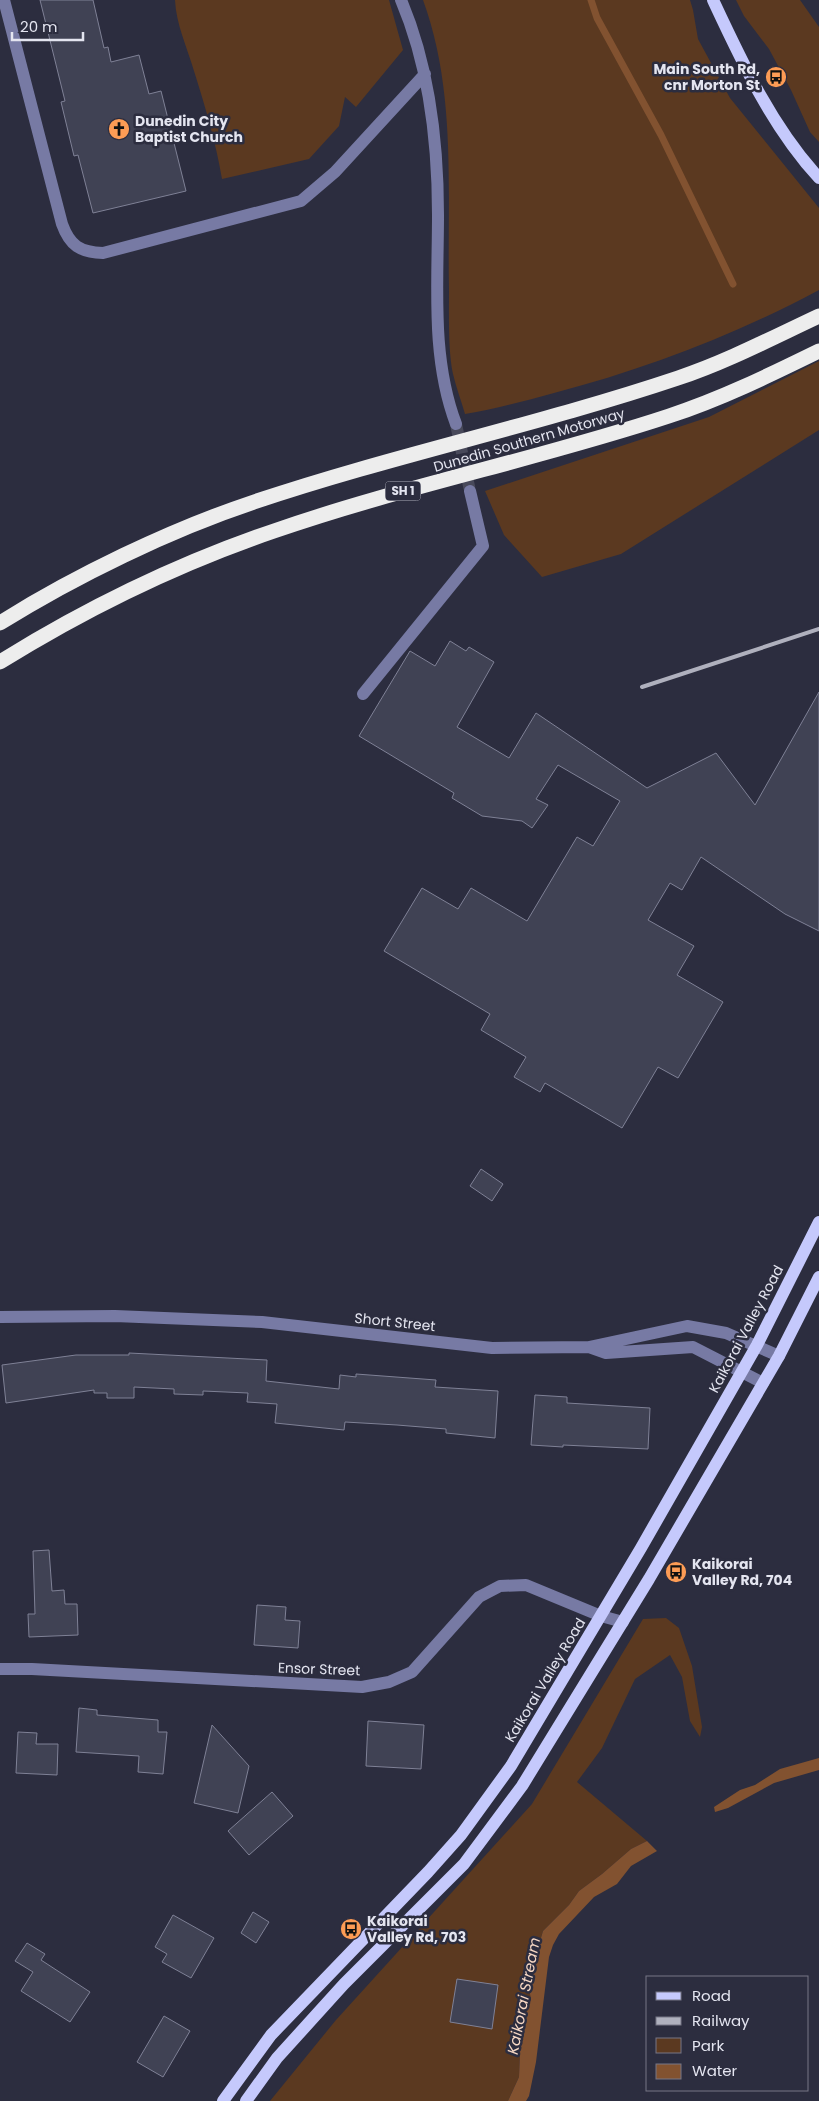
<svg xmlns="http://www.w3.org/2000/svg" width="819" height="2101" viewBox="0 0 819 2101" font-family="Poppins,sans-serif">
<style>
.green{fill:#5b3920}
.water{fill:#825230}
.lines{fill:none;stroke-linecap:round;stroke-linejoin:round}
.stream{stroke:#825230;stroke-width:7}
.building{fill:#404254;stroke:#7f8196}
.minor-tunnel{stroke:#48495a;stroke-width:12;stroke-dasharray:12 6;stroke-linecap:butt}
.minor{stroke:#777aa4;stroke-width:12}
.major{stroke:#c5c9fc;stroke-width:12}
.highway{stroke:#ededed;stroke-width:15}
.rail{stroke:#afb0bd;stroke-width:4}
.labels{text-anchor:middle;stroke-width:5;stroke-linejoin:round;paint-order:stroke}
.shield{fill:#2c2d3f;stroke:#adaebb;stroke-width:1}
.shield-label{font-size:12px;font-weight:bold;fill:#e4e5f0}
.poi-label{font-size:14px;font-weight:bold;fill:#e4e5f0;stroke:#2c2d3f;text-anchor:start}
.street-label{font-size:14px;fill:#e4e5f0;stroke:#2c2d3f}
.water-label{font-size:15px;font-style:italic;fill:#f8d9c5;stroke:#2c2d3f}
</style>
<rect width="100%" height="100%" fill="#2c2d3f"/>
<path class="green" d="M175 0H389L403 50 356 107 345 97 339 126 309 159 222 179C216 143 205 106 194 71 187 47 176 24 175 0Z
M423 0H690L693 10 698 39 730 98 819 208V290C735 335 646 369 554 393 525 401 495 409 465 414 461 400 456 387 453 374 448 351 449 314 449 290 447 193 457 93 423 0Z
M736 0H800L819 27V142L810 132 791 90 769 49 744 16Z
M819 361V430L621 554 542 577 504 535 485 491 709 417Z
M666 1618 679 1628 692 1666 702 1727 700 1737 690 1721 682 1677 670 1655 635 1679 602 1748 577 1782 647 1841 631 1849 602 1874 579 1891 569 1905 543 1931 532 1969 530 1989 531 1999 521 2029 519 2077 508 2101H270L336 2020 532 1804 643 1619Z"/>
<path class="water" d="M819 1758V1770L774 1783 728 1808 715 1812 714 1807 740 1790 755 1785 780 1769Z
M647 1841 657 1851 631 1866 617 1884 594 1897 559 1934 553 1945 549 1957 536 2062 529 2096 526 2101H508L519 2077 521 2029 531 1999 529 1989 532 1969 543 1931 569 1905 579 1891 602 1874 631 1849Z"/>
<g class="lines">
<path class="stream" d="M591 0 597 18 661 135 733 284"/>
</g>
<path class="building" d="M40 0H93L104 48 108 47 111 62 139 55 149 94 161 91 186 191 93 213 78 155 74 156 61 102 65 101Z
M450 641 466 651 469 647 494 662 457 727 509 758 536 713 647 788 716 753 755 805 819 692V931L785 914 701 857 682 890 670 883 648 920 694 946 677 975 723 1002 678 1078 658 1067 622 1128 545 1083 540 1092 514 1077 526 1057 481 1030 490 1014 384 951 422 888 458 909 471 888 527 921 577 837 593 846 620 801 558 765 536 799 548 805 532 828 522 821 482 816 452 798 454 793 359 736 410 651 435 666Z
M481 1169 503 1184 492 1201 470 1186Z
M129 1353 267 1360 266 1381 339 1389 340 1375 356 1377V1374L436 1380 435 1387 498 1391 495 1438 446 1433V1429L397 1425 345 1422 344 1430 275 1423 277 1404 247 1402 248 1393 203 1391V1395L174 1394V1389L134 1387V1398H107V1393H94V1390L6 1403 2 1365 76 1355H129Z
M535 1395 567 1397V1403L650 1408 648 1449 563 1445V1447L531 1445Z
M49 1550 52 1591 64 1590 65 1604H77L78 1635 29 1637 28 1614H35L33 1551Z
M257 1605 286 1607 285 1620 300 1621 298 1648 254 1645Z
M79 1708 97 1710V1715L158 1720V1732H167L163 1774 138 1772 139 1756 76 1752Z
M368 1721 424 1725 421 1769 366 1766Z
M212 1725 249 1766 238 1813 194 1803Z
M18 1732 37 1733 36 1744H58L57 1775 16 1773Z
M272 1792 293 1816 249 1855 228 1831Z
M253 1912 269 1922 256 1943 241 1933Z
M173 1915 214 1938 191 1978 162 1962 167 1954 155 1947Z
M27 1943 45 1954 41 1960 90 1992 70 2022 21 1991 33 1972 15 1961Z
M457 1979 498 1985 492 2029 450 2022Z
M164 2016 190 2031 163 2077 137 2062Z"/>
<g class="lines">
<path class="minor-tunnel" d="M456 424 470 491"/>
<path class="minor" d="M4 0 62 224C70 246 80 252 103 253L301 201 335 172 425 74
M401 0C430 68 438 142 438 215 438 285 431 358 456 424
M363 694 483 546 470 491
M0 1317 115 1316 262 1322 492 1348 589 1347 687 1326 726 1333 779 1356
M589 1347 606 1353 693 1347 763 1383
M0 1669H32L362 1687 389 1682 412 1672 479 1597 500 1586 526 1585 601 1616 623 1622"/>
<path class="major" d="M713 0C742 62 772 127 819 178
M223 2101 271 2035 428 1872 461 1835 511 1766 641 1548 757 1345 819 1222
M246 2101 277 2058 344 1984 464 1864 522 1786 649 1579 779 1356 819 1277"/>
<path class="highway" d="M0 623C75 576 170 530 254 502 394 455 538 425 678 378 726 362 772 338 819 316
M0 662C87 608 177 564 274 531 404 486 539 459 669 416 721 399 770 375 819 351"/>
<path class="rail" d="M642 687 819 629"/>
</g>
<defs>
<g id="bus-disc" transform="scale(1.125)"><circle r="9.5" fill="#fd9c55" stroke="#2c2d3f"/><path d="M-5-6H5V4H4V6H2V4H-2V6H-4V4H-5ZM-3.5-4V0h7V-4ZM-3.5 1.2v1.5H-2V1.2ZM2 1.2v1.5H3.5V1.2Z" fill="#111"/></g>
<g id="church-disc" transform="scale(1.125)"><circle r="9.5" fill="#fd9c55" stroke="#2c2d3f"/><path d="M-1.2-6h2.4v3.5h3.3v2.4h-3.3V6h-2.4V-.1h-3.3v-2.4h3.3Z" fill="#111"/></g>
</defs>
<g fill-rule="evenodd">
<use href="#bus-disc" x="776" y="77"/>
<use href="#church-disc" x="119" y="129"/>
<use href="#bus-disc" x="676" y="1572"/>
<use href="#bus-disc" x="351" y="1929"/>
</g>
<g class="labels">
<rect class="shield" x="385.5" y="481.5" width="35" height="19" rx="4"/>
<g class="shield-label">
<text x="403" y="495">SH 1</text>
</g>
<g class="poi-label">
<text x="760" y="74" text-anchor="end">Main South Rd,<tspan x="760" dy="16">cnr Morton St</tspan></text>
<text x="135" y="126">Dunedin City<tspan x="135" dy="16">Baptist Church</tspan></text>
<text x="692" y="1569">Kaikorai<tspan x="692" dy="16">Valley Rd, 704</tspan></text>
<text x="367" y="1926">Kaikorai<tspan x="367" dy="16">Valley Rd, 703</tspan></text>
</g>
<g class="street-label">
<text transform="translate(529 440) rotate(-16)" y="5">Dunedin Southern Motorway</text>
<text transform="translate(395 1322) rotate(6)" y="5">Short Street</text>
<text transform="translate(746 1329) rotate(-62)" y="5">Kaikorai Valley Road</text>
<text transform="translate(319 1669) rotate(2)" y="5">Ensor Street</text>
<text transform="translate(545 1680) rotate(-59)" y="5">Kaikorai Valley Road</text>
</g>
<g class="water-label">
<text transform="translate(524 1996) rotate(-79)" y="5">Kaikorai Stream</text>
</g>
</g>
<rect x="646" y="1976" width="162" height="115" fill="#2c2d3f" stroke="#767786"/>
<rect x="656" y="1992" width="25" height="8" fill="#c5c9fc" stroke="#767786"/>
<text x="692" y="2001" font-size="15" fill="#e4e5f0">Road</text>
<rect x="656" y="2017" width="25" height="8" fill="#afb0bd" stroke="#767786"/>
<text x="692" y="2026" font-size="15" fill="#e4e5f0">Railway</text>
<rect x="656" y="2038" width="25" height="15" fill="#5b3920" stroke="#767786"/>
<text x="692" y="2051" font-size="15" fill="#e4e5f0">Park</text>
<rect x="656" y="2064" width="25" height="15" fill="#825230" stroke="#767786"/>
<text x="692" y="2076" font-size="15" fill="#e4e5f0">Water</text>
<path d="M12 32v8h71v-8" fill="none" stroke="#e4e5f0" stroke-width="2.5"/>
<text x="20" y="32" font-size="15" fill="#e4e5f0" stroke="#2c2d3f" stroke-width="4" paint-order="stroke">20 m</text>
</svg>
